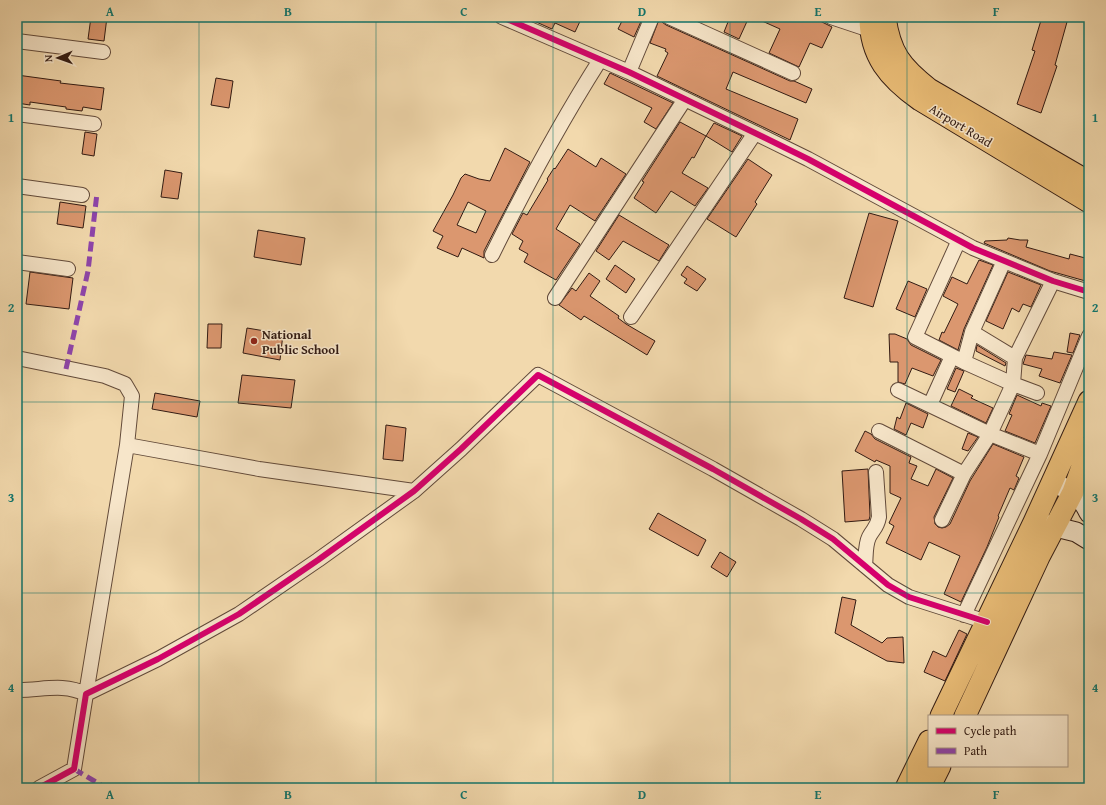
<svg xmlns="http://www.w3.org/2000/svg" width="1106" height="805" viewBox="0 0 1106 805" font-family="'Gentium Book Plus',serif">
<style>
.building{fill:#db976f;stroke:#321b13;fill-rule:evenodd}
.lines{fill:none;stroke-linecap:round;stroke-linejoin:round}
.minor-casing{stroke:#624a3a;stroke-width:16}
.secondary-casing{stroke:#321b13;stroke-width:21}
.primary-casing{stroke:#321b13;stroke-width:23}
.minor{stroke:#f7e6ca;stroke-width:14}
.secondary{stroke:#f7e6ca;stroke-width:19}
.primary{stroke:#e9bc76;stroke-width:21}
.quiet{stroke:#8e44ad;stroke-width:5;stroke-dasharray:10 5;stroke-linecap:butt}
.cycleway-casing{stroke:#f7e6ca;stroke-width:8}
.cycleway{stroke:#d6006c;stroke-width:6}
.grid{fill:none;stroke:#0f766e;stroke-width:1;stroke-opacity:0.55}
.poi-dot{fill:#8f2418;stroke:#f7e6ca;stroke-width:1.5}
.labels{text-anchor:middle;stroke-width:3;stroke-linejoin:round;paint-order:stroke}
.street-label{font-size:13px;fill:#321b13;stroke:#f7e6ca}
.poi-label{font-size:13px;font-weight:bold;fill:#321b13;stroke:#f7e6ca;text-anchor:start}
.neatline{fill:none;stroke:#0f766e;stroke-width:1.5}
.grid-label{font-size:13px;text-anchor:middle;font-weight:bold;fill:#0f766e}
</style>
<rect width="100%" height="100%" fill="#f2d9ad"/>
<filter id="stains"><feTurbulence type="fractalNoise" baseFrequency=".005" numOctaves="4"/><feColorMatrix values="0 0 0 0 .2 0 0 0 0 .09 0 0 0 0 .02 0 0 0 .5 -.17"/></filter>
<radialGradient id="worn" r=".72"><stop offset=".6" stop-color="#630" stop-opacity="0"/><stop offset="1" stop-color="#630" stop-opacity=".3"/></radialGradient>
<path class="building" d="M91 17H107L104 41 88 39Z
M525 17H582L575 32 555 23 552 29Z
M624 17H643L634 37 618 29Z
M660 17 662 22 666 25 790 81H794L812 89 806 103 733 72 726 89 798 119 790 140 657 76 668 53 665 51 666 49 650 43Z
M730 17H749L739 39 724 32Z
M753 17H812L832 27 822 48 810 43 799 67 769 53 780 29Z
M1042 17H1049L1067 22 1055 65 1057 66 1041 113 1017 104 1035 51 1032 50Z
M610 73 673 103 656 129 644 122 652 108 604 84Z
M17 75 61 81 60 83 104 88 101 110 83 107 82 111 66 109V107L30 102V105L17 103Z
M216 78 233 81 229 108 211 105Z
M680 122 706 136 694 158 692 157 682 173 708 188 695 206 671 191 656 213 634 198 644 182 642 181Z
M714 123 742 136 732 152 706 136Z
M85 132 97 134 94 156 82 154Z
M505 148 530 162 484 251V258L462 248 458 257 437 248 443 236 433 231 453 195 461 178 465 174 479 179 490 181ZM468 202 486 211 476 233 457 225Z
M568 149 596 167 601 158 626 174 595 221 570 205 556 229 580 244 556 280 524 262 528 254 519 249 523 241 512 234 523 213 527 215 548 180 547 179 554 168 555 169Z
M748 159 772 175 755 202 757 204 736 237 707 219Z
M165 170 182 173 178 199 161 197Z
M60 202 86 206 83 228 57 224Z
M869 213 898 221 873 307 844 298Z
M619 215 669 245 659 261 623 241 609 260 596 251Z
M258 230 305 238 301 265 254 257Z
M1008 238 1020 240H1028L1026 247 1069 259 1070 254 1089 259V282L1050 271 984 243 985 241 1007 240Z
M979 260 993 265 964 329 958 350 939 340 942 332 944 333 958 304 943 296 952 277 967 284Z
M615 265 635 279 626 293 606 279Z
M687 266 706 279 697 291 684 283 687 279 681 275Z
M30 272 73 278 69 309 26 304Z
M1008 272 1041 285 1031 307 1023 304 1019 312 1012 308 1003 329 986 321Z
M589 273 600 281 590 296 619 316 618 318 626 324 655 341 647 355 584 316 581 320 559 305 572 288 576 291Z
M908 281 927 289 915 317 896 309Z
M208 324H222L221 348H207Z
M247 328 283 334 280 360 243 353Z
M1070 333 1080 335 1073 353 1067 352Z
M889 334H895L907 339 911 345 941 360 933 376 912 368 905 384 898 382V362H890Z
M977 345 1006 363 1005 366 976 351Z
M1054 352 1072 355 1060 383 1039 376 1042 369 1023 364 1026 355 1052 359Z
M956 368 964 371 955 392 947 389Z
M242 375 295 380 291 408 238 403Z
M959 389 973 396 971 398 993 408 986 423 951 406Z
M155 393 200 401 197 417 152 409Z
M1017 395 1041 406 1042 403 1051 406 1035 443 1005 431 1012 415 1009 414Z
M906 403 928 414 923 428 911 423 906 435 894 429 897 417 900 419Z
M386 425 406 428 403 461 383 459Z
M865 431 871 434 875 439 911 457 909 463 917 466 911 479 928 486 936 469 953 478 934 517 935 524 938 527 942 528 946 527 950 524 970 481 993 444 1024 457 1016 476 1019 478 1014 490 1010 488 998 516 999 517 987 547 961 602 944 594 960 556 929 542 921 560 886 543 894 526 889 523 901 498 890 493V466L876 460 875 462 855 451Z
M968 433 978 437 968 451 962 449Z
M868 469 870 516 869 520 845 522 842 471Z
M658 513 706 540 698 556 649 529Z
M720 552 736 562 727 577 711 567Z
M842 597 856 600 851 625 882 643 887 638 903 637 904 663 887 661 835 633Z
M959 630 967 634 945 681 924 672 933 651 946 657Z"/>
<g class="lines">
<g class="minor-casing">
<path id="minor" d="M502 17 629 72 755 133 808 159 973 248 1053 281 1089 292
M669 17 793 73
M831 17 870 30
M17 41 103 52
M629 72 652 17
M17 114 94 124
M17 186 82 195
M959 240 915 337 964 362
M492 255C525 188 560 123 600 60
M1004 261 972 332 964 362 1013 384 1037 393
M17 262 68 269
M555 298 685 99
M631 317 755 133
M972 332 1015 358
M17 358 105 376 125 384 132 396 127 445 86 694C63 683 43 690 19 690
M898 390 990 434 1040 454
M930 405 952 356
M879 431 964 474
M127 445 259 469 414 491
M942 520 964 474 990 434 1013 384 1015 358 1053 281
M865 566C866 557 865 545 869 537 873 529 877 528 879 517L876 472
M964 615 1040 454 1089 336
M39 788 74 769 86 694 158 659 239 614 318 560 414 491 461 449 538 375 713 469 801 519 833 539 888 585 909 597 987 622"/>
</g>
<g class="secondary-casing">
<path id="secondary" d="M1052 482C1070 490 1081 495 1089 513
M1040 523 1076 532 1089 540"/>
</g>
<g class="primary-casing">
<path id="primary" d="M870 17C870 56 889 78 920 100L1089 202
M885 17C890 53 901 67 929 89L1089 182
M941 716 1034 522 1089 401
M965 716 1039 557 1073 492 1089 447
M906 788 929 741
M929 788 940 766"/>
</g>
<use href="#minor" class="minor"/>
<use href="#secondary" class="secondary"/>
<use href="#primary" class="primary"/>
<path class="quiet" d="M66 369 88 271 97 193
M74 769 106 788"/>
<g class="cycleway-casing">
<path id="cycleway" d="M502 17 629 72 755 133 808 159 973 248 1053 281 1089 292
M39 788 74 769 86 694 158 659 239 614 318 560 414 491 461 449 538 375 713 469 801 519 833 539 888 585 909 597 987 622"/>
</g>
<use href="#cycleway" class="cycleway"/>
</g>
<path class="grid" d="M199 17V788M376 17V788M553 17V788M730 17V788M907 17V788M17 212H1089M17 402H1089M17 593H1089"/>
<circle class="poi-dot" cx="254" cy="341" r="4"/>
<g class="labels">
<g class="street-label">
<text transform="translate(961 125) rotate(31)" y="5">Airport Road</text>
</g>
<g class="poi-label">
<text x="262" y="339">National<tspan x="262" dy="15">Public School</tspan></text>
</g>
</g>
<rect width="1106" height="805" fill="none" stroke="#f2d9ad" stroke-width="44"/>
<rect x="928" y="715" width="140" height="52" fill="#f7e6ca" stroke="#a89581"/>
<rect x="936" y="728" width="20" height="6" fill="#d6006c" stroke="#a89581"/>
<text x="964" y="735" font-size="12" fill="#321b13">Cycle path</text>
<rect x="936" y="748" width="20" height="6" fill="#8e44ad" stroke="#a89581"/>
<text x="964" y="755" font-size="12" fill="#321b13">Path</text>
<g transform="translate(58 58) rotate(268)" stroke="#f7e6ca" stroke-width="3" paint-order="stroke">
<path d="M0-3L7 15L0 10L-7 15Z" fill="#321b13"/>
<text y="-6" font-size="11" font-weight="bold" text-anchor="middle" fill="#321b13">N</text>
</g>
<rect x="22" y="22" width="1062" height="761" class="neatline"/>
<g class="grid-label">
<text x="110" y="16">A</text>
<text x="288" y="16">B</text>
<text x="464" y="16">C</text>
<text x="642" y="16">D</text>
<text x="818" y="16">E</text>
<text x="996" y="16">F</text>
<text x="11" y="122">1</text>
<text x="1095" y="122">1</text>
<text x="11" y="312">2</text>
<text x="1095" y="312">2</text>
<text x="11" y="502">3</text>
<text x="1095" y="502">3</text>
<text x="11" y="692">4</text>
<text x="1095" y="692">4</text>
<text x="110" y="799">A</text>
<text x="288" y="799">B</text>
<text x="464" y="799">C</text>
<text x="642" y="799">D</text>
<text x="818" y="799">E</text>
<text x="996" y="799">F</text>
</g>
<rect width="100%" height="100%" filter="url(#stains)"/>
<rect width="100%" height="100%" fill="url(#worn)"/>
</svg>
